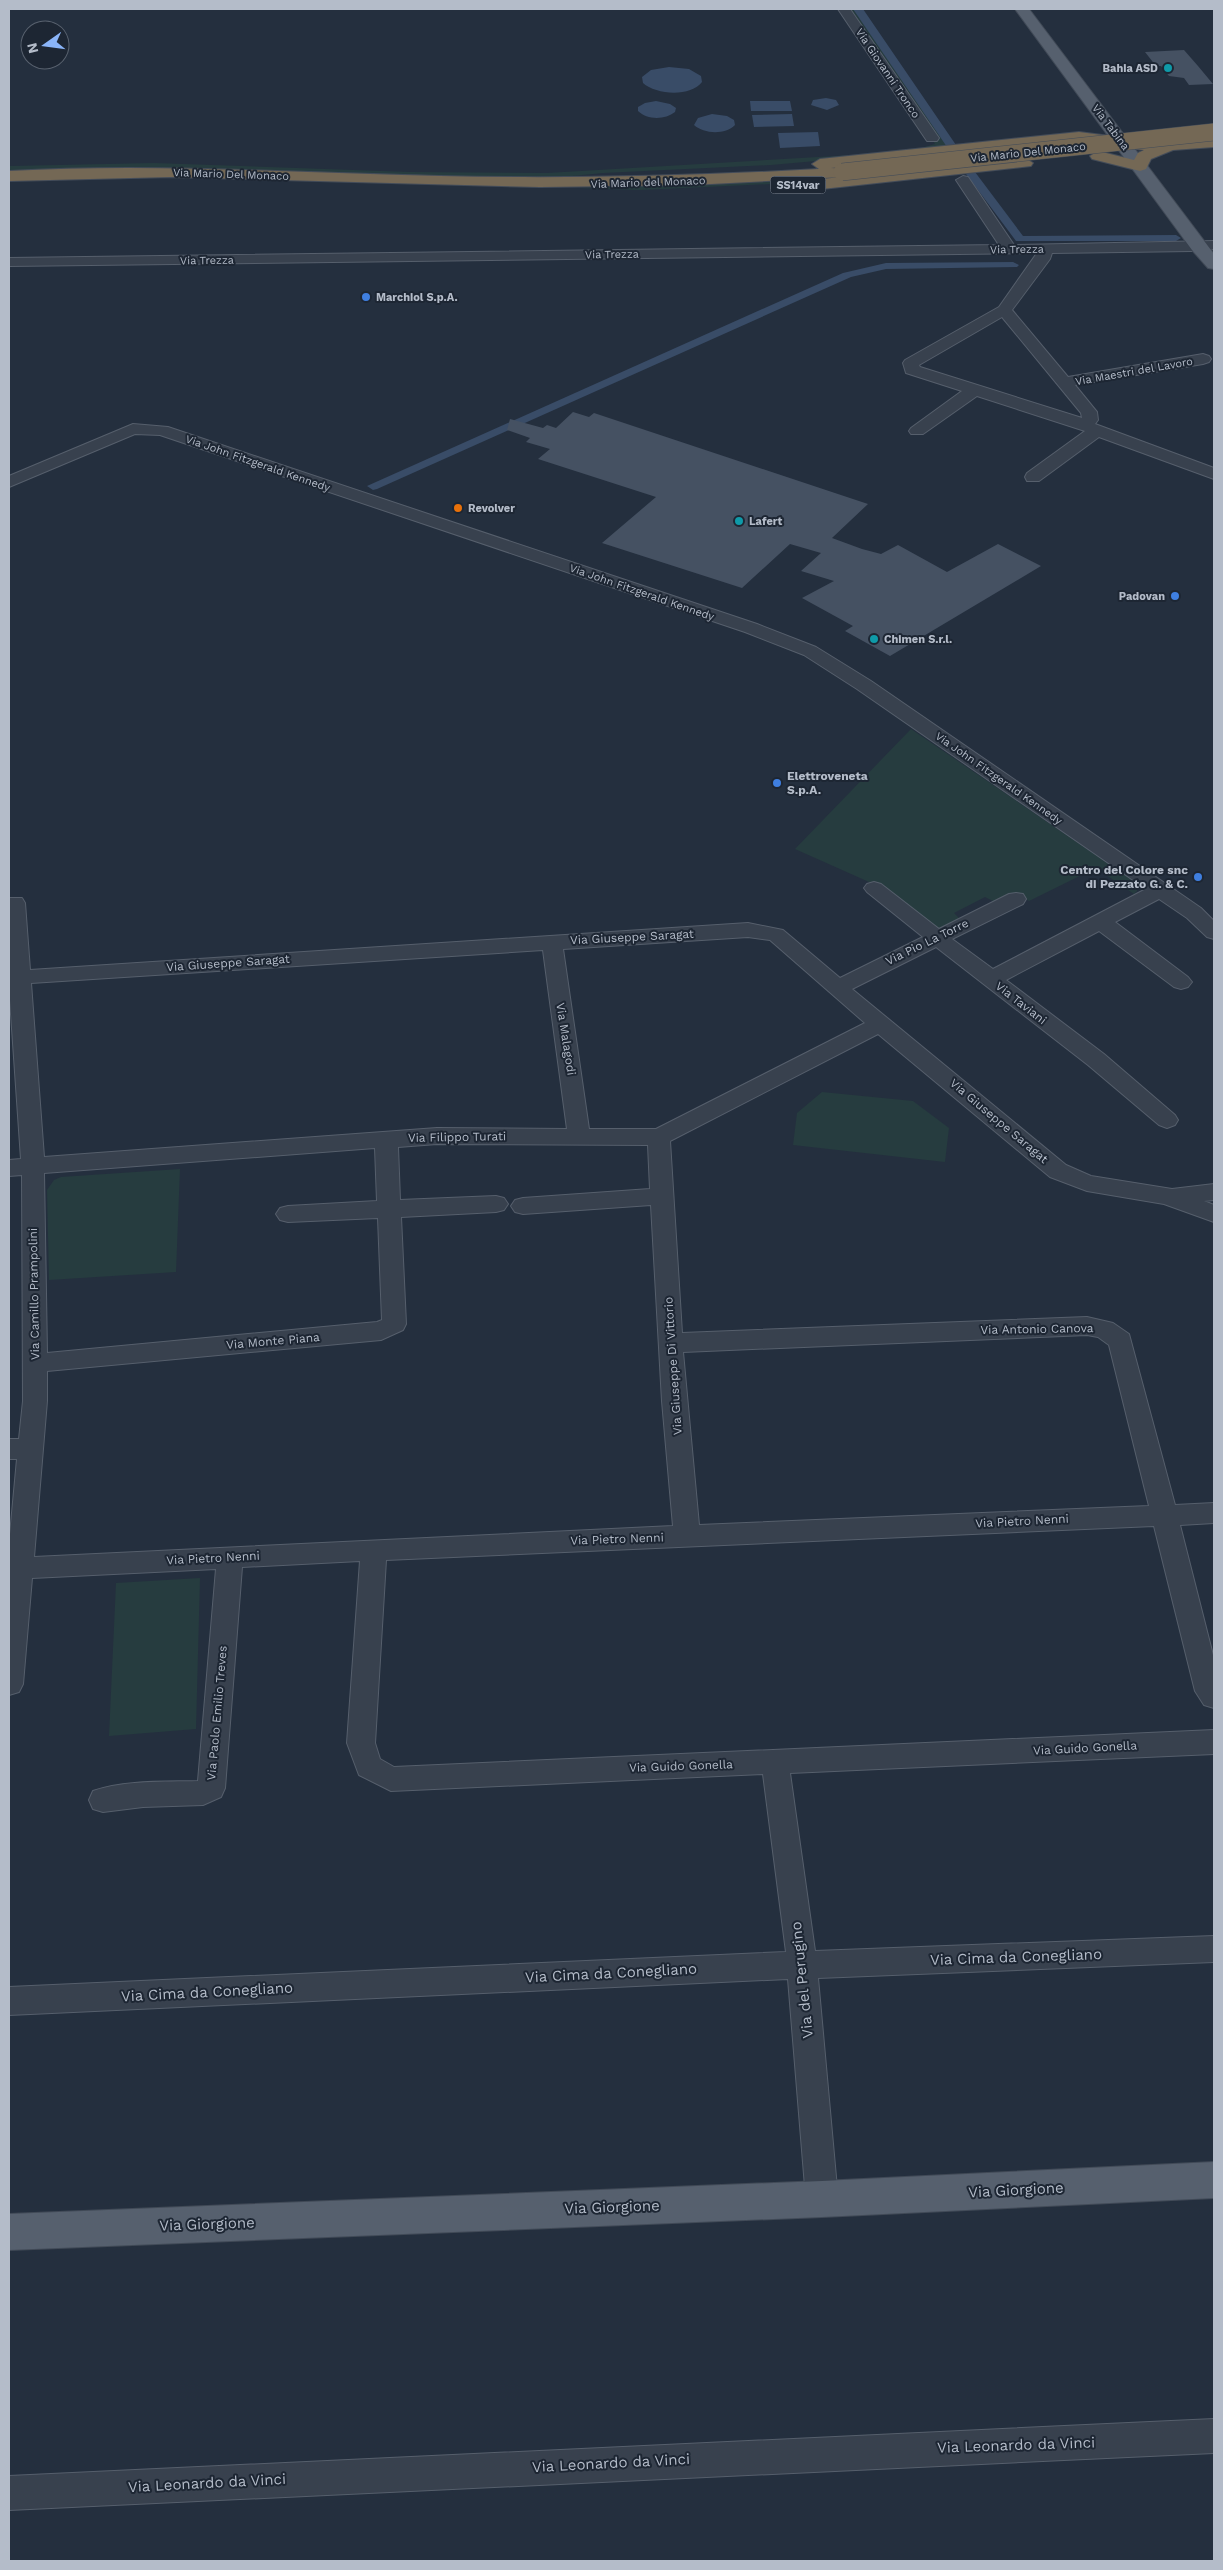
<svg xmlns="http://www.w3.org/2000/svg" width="1223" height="2570" viewBox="0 0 1223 2570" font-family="'Work Sans',sans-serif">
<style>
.green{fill:#263c3f}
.water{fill:#394c67}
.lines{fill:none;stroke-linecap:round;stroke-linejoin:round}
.canal{fill:#394c67;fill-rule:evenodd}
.building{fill:#455162}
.minor-casing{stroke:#565f6c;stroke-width:2}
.major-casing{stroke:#414a57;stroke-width:2}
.highway-casing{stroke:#434c59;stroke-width:2}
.minor{fill:#38414e;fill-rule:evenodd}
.major{fill:#56606e;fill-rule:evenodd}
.highway{fill:#746855;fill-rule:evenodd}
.highway-bridge-casing{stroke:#434c59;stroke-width:18;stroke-linecap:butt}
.highway-bridge{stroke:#746855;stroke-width:17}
.culture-dot{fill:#0f9aa8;stroke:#1d2633;stroke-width:2}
.shop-dot{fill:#3f7fe0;stroke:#1d2633;stroke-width:2}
.food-dot{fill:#e8710a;stroke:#1d2633;stroke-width:2}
.labels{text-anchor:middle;stroke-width:4;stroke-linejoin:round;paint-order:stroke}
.far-poi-label{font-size:11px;font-weight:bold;fill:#b4bcc9;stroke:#1d2633;text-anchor:start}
.far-street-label{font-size:11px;fill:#b4bcc9;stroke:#1d2633}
.shield{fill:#1d2633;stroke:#878f9c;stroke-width:1}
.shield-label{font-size:11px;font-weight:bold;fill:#b4bcc9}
.poi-label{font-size:12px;font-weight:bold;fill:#b4bcc9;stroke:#1d2633;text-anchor:start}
.street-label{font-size:12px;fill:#b4bcc9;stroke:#1d2633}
.near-street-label{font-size:15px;fill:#b4bcc9;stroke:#1d2633}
</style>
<rect width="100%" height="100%" fill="#242f3e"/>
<path class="green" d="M846 9H853L950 149 771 165 603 173 552 178 456 177 170 168 9 170 10 166 154 163 410 172 547 173 852 155 914 150 935 144Z
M842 176 836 181 640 190 577 188 700 184Z
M911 729 1132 880 1138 886 1137 891 1134 894 1096 868 1029 901 1018 893 999 904 985 897 954 913 961 920 939 932 878 886 795 849Z
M822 1092 913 1101 949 1128 945 1162 793 1145 797 1113Z
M180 1169 176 1272 49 1280 47 1190 54 1180 61 1177Z
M200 1578 196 1729 109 1736 116 1583Z"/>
<path class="water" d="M669 67 689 69 701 76 702 82C691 97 656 95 643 83L642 77 651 70Z
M826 98 836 100 839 105 827 110 811 105 813 100Z
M656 101 670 104 676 108 675 112C665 120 647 120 638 111V107L645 103Z
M750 101H790L792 111H751Z
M712 114 727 116 734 120 735 125C725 135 704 134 694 125L698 118Z
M792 114 794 126 754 127 752 115Z
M818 132 820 146 780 148 778 133Z"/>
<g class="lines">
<path class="canal" d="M853 9H863L956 145 955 147H947Z
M971 171 975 172 1023 236 1176 235 1181 238 1176 241H1016L966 174Z
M1013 262 1019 265 1017 267 886 269 851 277 377 489 373 490 367 486 843 273 886 263Z"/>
</g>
<path class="building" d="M1184 50 1198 66 1213 84 1189 85 1184 78 1169 76 1161 66H1156L1145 52Z
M573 412 589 417 594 413 868 504 832 538 862 549 881 554 898 545 947 572 998 544 1041 566 890 656 845 631 853 626 802 598 834 581 801 571 821 553 790 544 742 588 602 543 656 497 538 459 550 449 526 442 530 438 507 430 510 419 543 428 547 425 556 428Z"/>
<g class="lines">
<g class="minor-casing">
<path id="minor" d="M838 9H850L939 138 937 141H927Z
M963 176 968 177 1014 245 1214 241V249L1192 251 1052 253 1050 259 1012 310 1068 377 1203 354 1209 356 1211 359 1209 362 1203 364 1075 385 1097 412 1098 420 1095 424 1214 468V479L1099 437 1039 481H1027L1025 477 1027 473 1085 431 977 396 923 434H911L909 431 911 428 962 391 906 373 903 363 905 360 999 307 1037 253 9 266V258L999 245 956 180ZM1002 317 1081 413 1082 418 920 367 919 365Z
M133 424 168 427 757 624 816 647 871 681 1201 908 1214 921V939L1207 937 1187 918 1159 899 1115 922 1188 977 1192 982 1188 987 1181 989 1174 987 1099 931 1006 980 1104 1054 1175 1115 1178 1120 1175 1125 1167 1128 1159 1125 1088 1065 936 947 852 989 1066 1165 1091 1176 1172 1189 1214 1184V1200L1204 1201 1214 1205V1222L1164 1204 1087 1191 1050 1177 878 1034 670 1141 682 1333 1087 1317 1113 1323 1129 1334 1175 1505 1214 1503V1523L1180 1525 1214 1659V1708L1204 1705 1195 1691 1154 1526 386 1560 375 1743 380 1759 394 1767 1214 1730V1754L790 1773 815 1951 1214 1936V1962L818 1978 838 2199 833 2210 822 2214 811 2210 806 2199 788 1979 9 2015V1987L786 1952 763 1774 391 1791 359 1775 347 1743 360 1561 242 1567 225 1788 221 1797 203 1805 143 1807 103 1812 93 1809 89 1800 93 1791C125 1780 164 1782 198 1781L216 1569 32 1578 23 1684 19 1692 9 1695V1545L17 1459H9V1439H19L23 1401 22 1175 9 1176V1160L21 1159 9 985V898H22L25 903 30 970 748 923 783 930 840 978 923 937 867 892 864 888 867 884 874 882 881 884 939 929 1009 894 1016 893 1023 894 1026 899 1023 904 952 939 993 969 1146 889 857 689 804 655 745 632 160 435 135 434 9 487V476ZM748 937 770 940 865 1023 656 1129H589L563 949ZM543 950 567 1129 437 1128 44 1157 31 983ZM437 1144 648 1145 650 1189 523 1198 515 1200 511 1206 515 1212 523 1214 651 1205 662 1401 673 1526 34 1557 47 1401V1371L381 1340 403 1330 406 1324 401 1217 496 1212 504 1210 508 1204 504 1198 496 1196 400 1200 398 1147ZM375 1148 377 1201 288 1206 280 1208 276 1214 280 1220 288 1222 378 1218 382 1320 377 1322 47 1353 44 1173ZM1087 1335 1098 1337 1109 1345 1149 1506 699 1525 683 1352Z
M1214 2419V2453L9 2510V2476Z"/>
</g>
<g class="major-casing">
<path id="major" d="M1015 9H1029L1214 254V269L1208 268 1192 250Z
M1214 2162V2198L822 2217 9 2250V2214L822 2181Z"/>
</g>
<g class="highway-casing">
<path id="highway" d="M1079 132 1156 142 1214 137V147L1173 150 1151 159 1146 169 1140 171 1092 159 1090 156 1098 151 1134 160 1138 153 1144 150 1079 142 831 168 848 169 850 172 842 177 691 185 540 187 171 177 9 181V171C153 163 296 173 440 176 566 179 693 176 819 169L812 164 820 159Z
M1025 158 1033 163 1031 166 822 189 814 184 822 179Z"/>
</g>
<use href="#minor" class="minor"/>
<use href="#major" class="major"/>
<use href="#highway" class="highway"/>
<g class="highway-bridge-casing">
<path id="highway-bridge" d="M842 172 1214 132"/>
</g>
<use href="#highway-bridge" class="highway-bridge"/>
</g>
<g class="culture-dot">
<circle cx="1168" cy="68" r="5"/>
<circle cx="739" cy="521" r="5"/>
<circle cx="874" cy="639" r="5"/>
</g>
<g class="shop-dot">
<circle cx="366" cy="297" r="5"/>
<circle cx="1175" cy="596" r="5"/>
<circle cx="777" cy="783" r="5"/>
<circle cx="1198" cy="877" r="5"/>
</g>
<circle class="food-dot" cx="458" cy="508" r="5"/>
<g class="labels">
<g class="far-poi-label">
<text x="1158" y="72" text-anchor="end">Bahia ASD</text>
<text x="376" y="301">Marchiol S.p.A.</text>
<text x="468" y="512">Revolver</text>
<text x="749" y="525">Lafert</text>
<text x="1165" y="600" text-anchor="end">Padovan</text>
<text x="884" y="643">Chimen S.r.l.</text>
</g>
<g class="far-street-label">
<text transform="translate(888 73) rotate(56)" y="4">Via Giovanni Tronco</text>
<text transform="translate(1111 127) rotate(53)" y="4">Via Tabina</text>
<text transform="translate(1028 152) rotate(-6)" y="4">Via Mario Del Monaco</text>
<text transform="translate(231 174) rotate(2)" y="4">Via Mario Del Monaco</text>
<text transform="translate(648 182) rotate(-2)" y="4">Via Mario del Monaco</text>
<text transform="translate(1017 249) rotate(-1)" y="4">Via Trezza</text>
<text transform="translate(612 254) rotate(-1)" y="4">Via Trezza</text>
<text transform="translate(207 260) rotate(-1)" y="4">Via Trezza</text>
<text transform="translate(1134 371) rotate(-10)" y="4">Via Maestri del Lavoro</text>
<text transform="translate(258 463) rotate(19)" y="4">Via John Fitzgerald Kennedy</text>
<text transform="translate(642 592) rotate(19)" y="4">Via John Fitzgerald Kennedy</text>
<text transform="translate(999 778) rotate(35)" y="4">Via John Fitzgerald Kennedy</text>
</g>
<rect class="shield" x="770.5" y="176.5" width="55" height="17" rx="4"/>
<g class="shield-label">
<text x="798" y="189">SS14var</text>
</g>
<g class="poi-label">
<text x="787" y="780">Elettroveneta<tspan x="787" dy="14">S.p.A.</tspan></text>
<text x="1188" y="874" text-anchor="end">Centro del Colore snc<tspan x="1188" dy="14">di Pezzato G. &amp; C.</tspan></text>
</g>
<g class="street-label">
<text transform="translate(632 937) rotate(-3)" y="4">Via Giuseppe Saragat</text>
<text transform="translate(927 942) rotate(-26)" y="4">Via Pio La Torre</text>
<text transform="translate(228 963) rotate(-4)" y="4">Via Giuseppe Saragat</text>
<text transform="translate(1021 1003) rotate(38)" y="4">Via Taviani</text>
<text transform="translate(566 1039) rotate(81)" y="4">Via Malagodi</text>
<text transform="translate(999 1121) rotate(40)" y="4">Via Giuseppe Saragat</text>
<text transform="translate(457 1137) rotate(-1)" y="4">Via Filippo Turati</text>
<text transform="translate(34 1294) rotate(-91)" y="4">Via Camillo Prampolini</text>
<text transform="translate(1037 1329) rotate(-1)" y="4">Via Antonio Canova</text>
<text transform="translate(273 1341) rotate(-5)" y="4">Via Monte Piana</text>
<text transform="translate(673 1366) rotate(-94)" y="4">Via Giuseppe Di Vittorio</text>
<text transform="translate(1022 1521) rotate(-3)" y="4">Via Pietro Nenni</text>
<text transform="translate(617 1539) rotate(-2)" y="4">Via Pietro Nenni</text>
<text transform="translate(213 1558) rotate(-3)" y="4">Via Pietro Nenni</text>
<text transform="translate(217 1713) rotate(-85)" y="4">Via Paolo Emilio Treves</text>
<text transform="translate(1085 1748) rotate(-3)" y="4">Via Guido Gonella</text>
<text transform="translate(681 1766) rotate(-2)" y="4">Via Guido Gonella</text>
</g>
<g class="near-street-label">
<text transform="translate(1016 1957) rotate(-2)" y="5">Via Cima da Conegliano</text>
<text transform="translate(611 1973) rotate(-3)" y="5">Via Cima da Conegliano</text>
<text transform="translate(802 1980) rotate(-96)" y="5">Via del Perugino</text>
<text transform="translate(207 1992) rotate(-3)" y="5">Via Cima da Conegliano</text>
<text transform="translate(1016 2190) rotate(-3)" y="5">Via Giorgione</text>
<text transform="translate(612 2207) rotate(-2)" y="5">Via Giorgione</text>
<text transform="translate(207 2224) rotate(-2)" y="5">Via Giorgione</text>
<text transform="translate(1016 2445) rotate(-2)" y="5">Via Leonardo da Vinci</text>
<text transform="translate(611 2463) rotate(-3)" y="5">Via Leonardo da Vinci</text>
<text transform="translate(207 2483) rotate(-3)" y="5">Via Leonardo da Vinci</text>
</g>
</g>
<rect width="1223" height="2570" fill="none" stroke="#b4bcc9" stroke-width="20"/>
<g transform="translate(45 45) rotate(256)"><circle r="24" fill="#1d2633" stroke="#59626f"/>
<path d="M0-4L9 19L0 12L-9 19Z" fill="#8ab4f8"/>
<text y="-8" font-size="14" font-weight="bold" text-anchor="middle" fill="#b4bcc9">N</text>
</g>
</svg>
